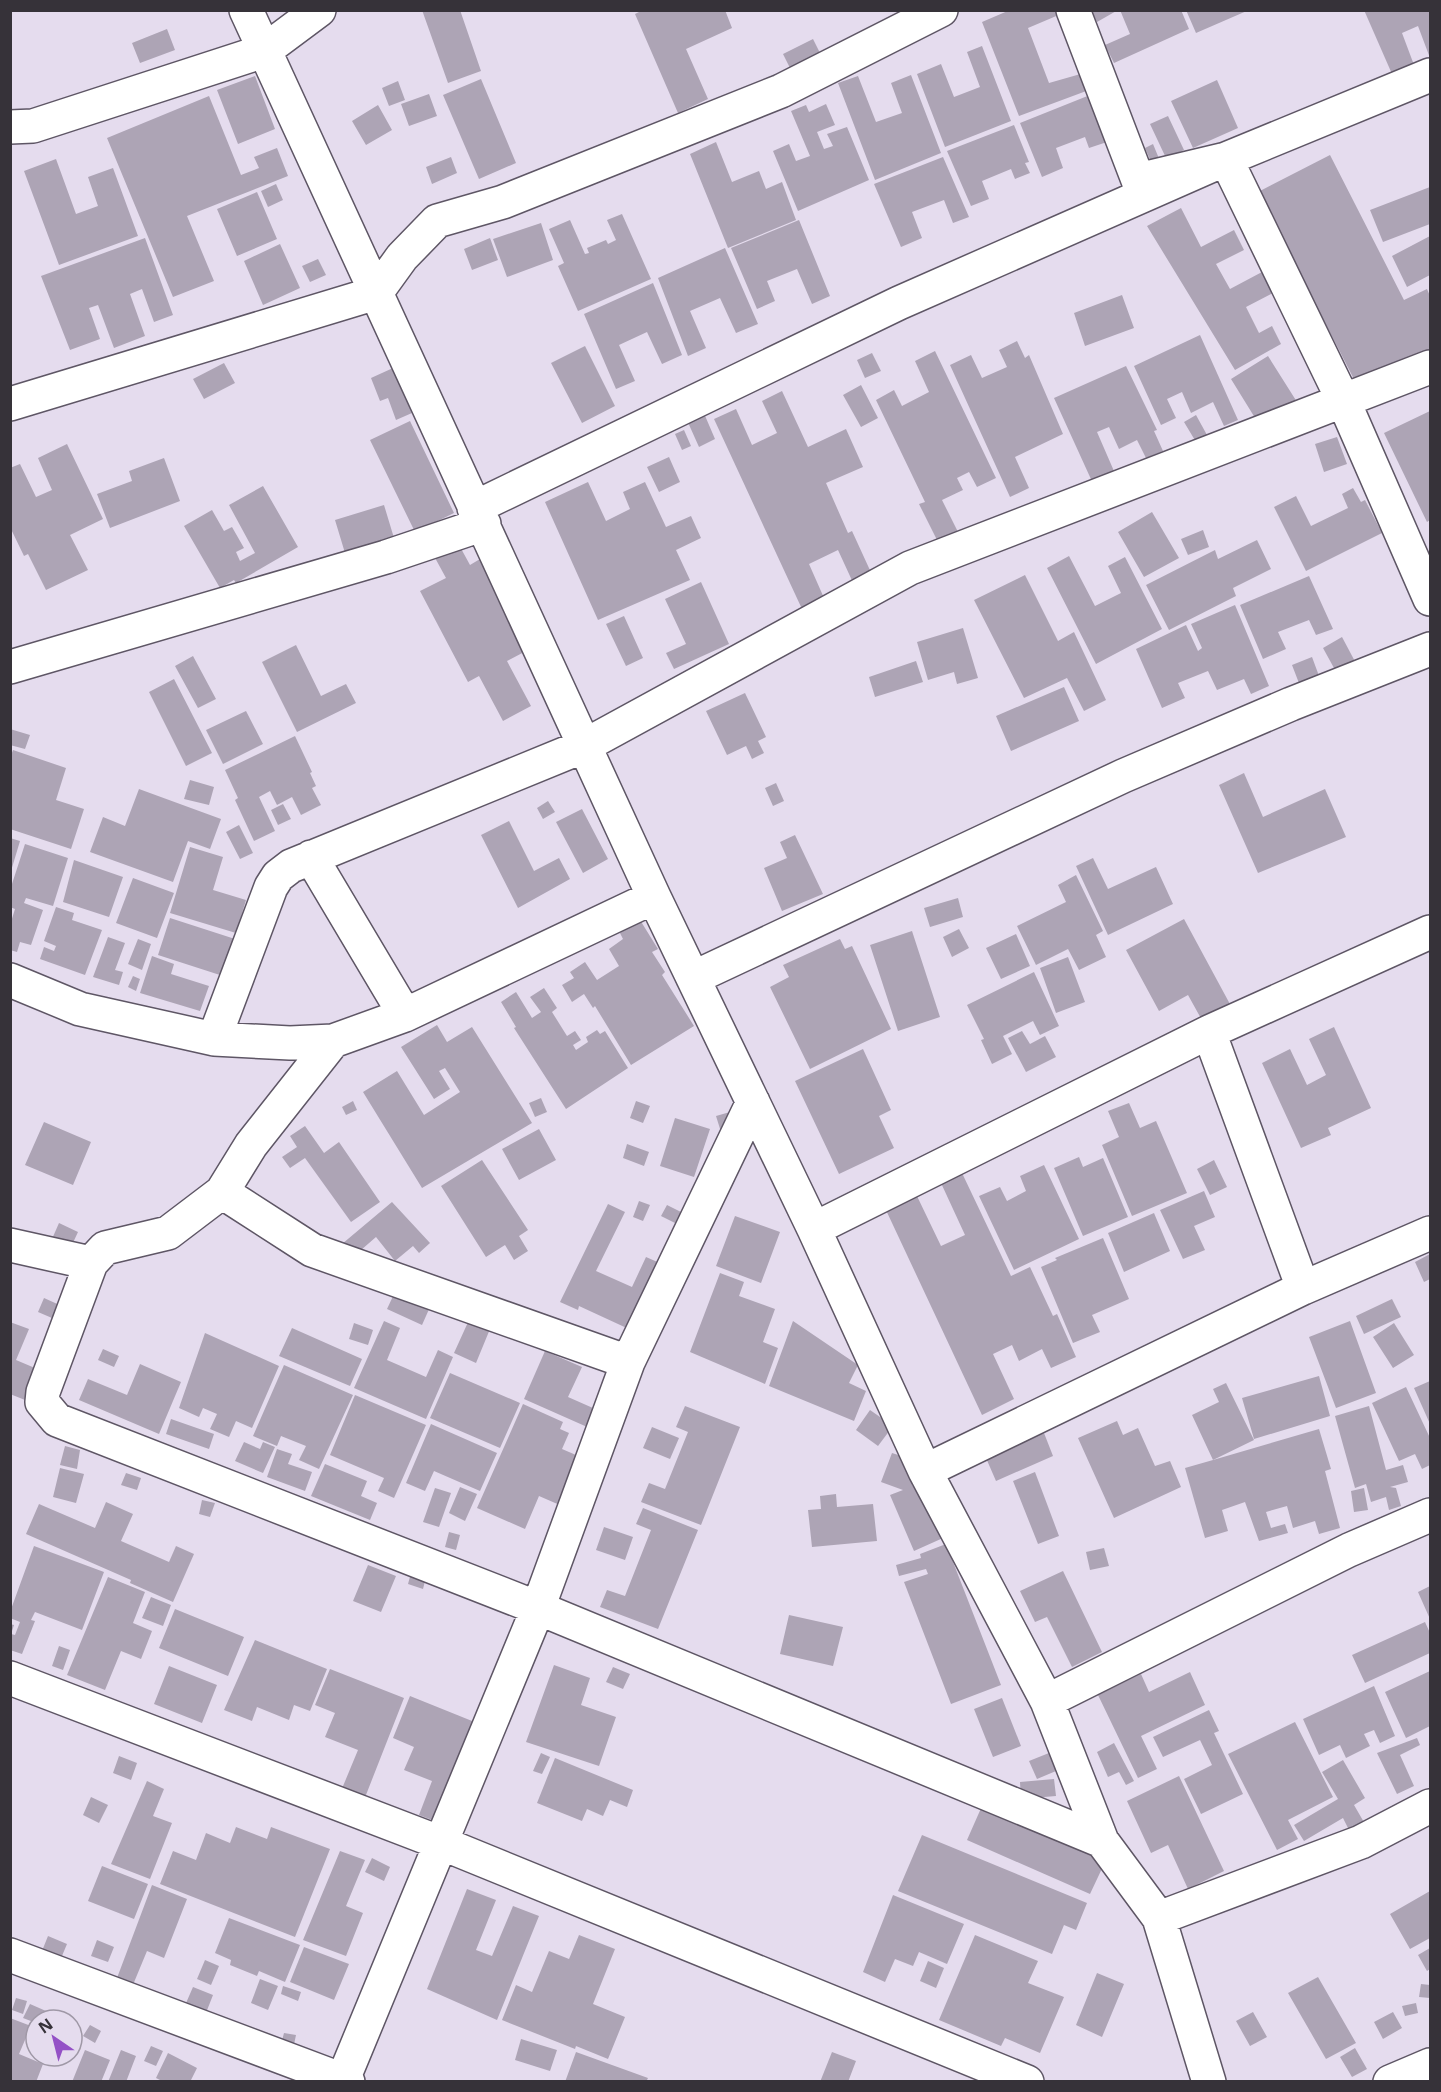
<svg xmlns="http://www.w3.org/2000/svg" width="1441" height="2092" viewBox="0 0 1441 2092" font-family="'Open Sans',sans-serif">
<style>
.building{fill:#ada4b5}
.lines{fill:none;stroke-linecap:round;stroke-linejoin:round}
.minor-casing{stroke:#5e5665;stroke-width:36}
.minor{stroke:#fff;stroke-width:33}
</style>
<rect width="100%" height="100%" fill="#e5dcee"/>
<path class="building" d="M422 10H460L481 71 448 83Z
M643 10H725L732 28 686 49 708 99 678 113 635 14Z
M1010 10H1060L1061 14 1028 28 1049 83 1084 73 1089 90 1019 116 982 22Z
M1091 10H1118L1097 22Z
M1120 10H1181L1189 29 1114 63 1105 45 1130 34Z
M1186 10H1249L1196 33Z
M1364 10H1430V58L1418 26 1402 33 1414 65 1392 74Z
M167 29 175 50 140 63 132 43Z
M813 39 822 57 792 72 783 54Z
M982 46 1011 121 945 147 917 74 941 64 954 97 980 87 967 52Z
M911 75 941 153 875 180 838 83 858 76 876 122 902 113 891 83Z
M255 76 275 129 238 144 217 90Z
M481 79 516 163 479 179 443 95Z
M1217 80 1238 128 1193 148 1171 101Z
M398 81 405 100 389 106 382 88Z
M1095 93 1107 142 1089 148 1085 137 1056 148 1063 168 1042 177 1020 123Z
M429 94 437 116 409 126 401 104Z
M209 96 241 175 259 168 254 157 277 148 288 176 187 216 214 281 173 297 107 138Z
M826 104 835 125 817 132 824 149 833 146 827 134 847 127 869 180 798 211 773 151 789 144 796 161 810 156 791 111 806 105 809 112Z
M378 105 392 130 366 145 352 121Z
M1168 116 1184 150 1166 158 1150 124Z
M1014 125 1029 162 1025 163 1030 173 1015 179 1011 169 982 181 989 199 971 206 947 151Z
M716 142 732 182 759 171 766 189 782 182 796 220 728 248 690 154Z
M1153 144 1160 161 1152 164 1145 148Z
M1330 155 1404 300 1427 289 1430 296V349L1358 387 1258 192Z
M451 157 457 173 432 184 426 167Z
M943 157 969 217 953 223 944 200 912 212 922 238 901 247 874 184Z
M56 159 76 214 98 206 88 177 113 168 138 236 59 265 24 171Z
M276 184 283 200 268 207 261 191Z
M1430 187V224L1383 242 1370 210Z
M257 192 277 239 237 256 217 209Z
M1181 208 1201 247 1234 230 1244 250 1216 264 1230 289 1262 272 1273 293 1246 307 1259 333 1272 326 1281 344 1235 370 1147 226Z
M622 214 651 279 578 311 558 266 564 263 549 229 570 220 585 254 589 253 587 248 606 240 608 244 616 240 607 220Z
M799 220 830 296 812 304 797 269 767 281 775 301 757 309 731 248Z
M541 223 553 260 507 277 493 239Z
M1430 236V275L1407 287 1392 256Z
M145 238 173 315 154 322 142 289 130 294 145 336 114 348 98 305 89 308 100 339 70 350 41 276Z
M490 238 498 260 472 270 464 249Z
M280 244 300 288 263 305 244 261Z
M725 248 758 324 736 333 720 298 690 311 706 348 688 356 658 278Z
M318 259 326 275 310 282 302 266Z
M653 283 682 355 662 364 647 332 619 345 635 381 616 389 584 314Z
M1122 295 1134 328 1085 346 1074 313Z
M1200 335 1238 420 1224 426 1213 402 1191 413 1182 392 1167 399 1176 418 1161 425 1134 366Z
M1017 341 1025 358 1029 355 1063 434 1015 457 1029 488 1010 497 950 365 971 355 982 378 1007 367 999 350Z
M585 346 615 406 582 423 551 363Z
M935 351 996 478 977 487 969 472 957 478 963 490 942 500 961 538 941 548 919 504 925 502 876 400 894 390 902 406 929 392 915 361Z
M872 353 881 371 865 378 857 360Z
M1268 356 1297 402 1260 426 1231 379Z
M224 363 235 383 204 399 193 379Z
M1126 366 1157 430 1154 431 1163 451 1146 458 1137 440 1119 449 1109 427 1097 432 1117 478 1095 488 1054 398Z
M393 368 412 413 396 420 388 398 380 401 371 378Z
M861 385 878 418 861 427 843 395Z
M782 391 808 447 846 429 863 467 826 483 848 533 852 531 874 579 855 587 838 550 809 564 824 598 802 609 714 419 736 409 752 445 777 433 762 401Z
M703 411 715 439 699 447 686 418Z
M1430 411V520L1427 522 1384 433Z
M1196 415 1207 435 1196 442 1184 422Z
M410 421 454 513 415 532 370 440Z
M684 430 691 446 682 450 675 434Z
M1337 437 1347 464 1324 472 1315 444Z
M67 444 103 519 70 535 88 570 46 590 28 554 24 556 10 527V468L20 464 36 497 52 490 38 458Z
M669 457 680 482 659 492 647 467Z
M164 458 180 501 110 528 97 494 132 481 129 471Z
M588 482 606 521 630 509 623 492 645 482 666 527 691 516 701 538 676 550 690 580 598 620 545 502Z
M263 486 298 547 236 583 234 580 220 588 184 526 212 510 224 531 232 527 244 548 236 552 240 561 255 553 229 505Z
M1353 488 1361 502 1365 500 1382 533 1306 571 1274 507 1296 496 1311 526 1348 508 1342 494Z
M384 505 394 538 345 553 335 520Z
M1152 512 1179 558 1144 577 1118 532Z
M1203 530 1209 547 1188 555 1181 539Z
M1257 540 1271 569 1233 588 1236 596 1169 630 1146 585 1215 550 1218 559Z
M458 543 470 565 480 559 528 650 507 661 531 706 503 721 479 676 468 682 420 591 446 578 434 556Z
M1069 556 1095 606 1121 593 1108 566 1125 557 1162 629 1096 664 1047 568Z
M1025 575 1058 641 1074 632 1106 700 1084 711 1067 678 1024 698 974 600Z
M1309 576 1333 629 1316 635 1309 620 1278 632 1286 649 1263 659 1240 605Z
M701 582 729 644 674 669 666 653 686 644 665 599Z
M1235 605 1269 686 1251 694 1244 679 1217 690 1208 671 1178 683 1185 698 1162 708 1136 649 1186 625 1198 651 1202 648 1191 624Z
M624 616 643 658 626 666 606 624Z
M963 628 978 678 957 684 954 672 928 680 917 642Z
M1342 637 1359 669 1340 679 1323 648Z
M296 645 321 696 346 684 356 703 297 732 262 662Z
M193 656 216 699 198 708 175 666Z
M1312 657 1322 684 1302 691 1292 665Z
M916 661 923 682 875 697 869 677Z
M174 679 212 753 186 766 149 692Z
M1064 687 1079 721 1011 751 996 716Z
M745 693 766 737 758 741 764 753 752 759 746 746 727 755 706 711Z
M246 711 263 744 223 764 206 730Z
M10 729 30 735 25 749 10 745Z
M295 736 312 772 310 773 316 786 312 788 321 805 301 815 292 797 277 805 270 791 259 797 275 831 254 841 235 800 238 798 225 770Z
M13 750 66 768 56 800 84 809 71 849 10 829V758Z
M1244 773 1263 817 1325 789 1346 837 1258 873 1219 785Z
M190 780 214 787 209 805 184 799Z
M776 783 784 801 773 806 765 788Z
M139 789 221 819 210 849 188 841 173 882 90 852 103 817 125 826Z
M548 801 555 812 543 819 537 808Z
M283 804 291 819 278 825 271 810Z
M582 809 608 859 583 873 556 822Z
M509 821 534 871 559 858 570 879 518 908 481 835Z
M239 825 253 853 240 859 226 832Z
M795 835 823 894 782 911 764 868 787 858 780 842Z
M10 838 20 841 11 871H10Z
M25 844 68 858 53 906 26 898 24 903 43 910 31 945 20 942 17 952 10 950V925L15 909 10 907V890Z
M190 847 223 857 213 890 246 900 236 933 170 913Z
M1093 858 1108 889 1156 867 1173 904 1108 935 1076 866Z
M74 860 123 877 109 917 63 902Z
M1076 875 1103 931 1096 935 1106 957 1079 970 1068 949 1036 965 1017 926 1066 902 1058 885Z
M133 878 174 893 157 938 116 923Z
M958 898 963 917 930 927 924 908Z
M56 907 74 913 72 920 102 930 85 975 40 959 44 947 54 951 56 946 44 941Z
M170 918 235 939 223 976 158 955Z
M1184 919 1231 1006 1203 1022 1188 995 1159 1011 1126 950Z
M640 920 658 949 652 952 665 972 662 975 694 1026 631 1065 595 1006 593 1008 584 994 572 1002 562 985 574 978 570 972 585 962 597 980 619 966 609 949 623 939 620 933Z
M959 929 969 948 952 957 943 937Z
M912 931 940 1017 898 1031 870 945Z
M1016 934 1030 966 1001 979 986 948Z
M108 937 125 943 115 970 123 972 119 985 93 977Z
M138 939 151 944 142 970 128 964Z
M840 939 845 949 852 946 891 1029 810 1069 770 987 789 977 783 965Z
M152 956 174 964 171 974 209 986 200 1011 140 993Z
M1068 957 1085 1002 1056 1013 1040 968Z
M1034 972 1059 1026 1040 1035 1033 1021 1003 1036 1012 1054 992 1064 981 1040 984 1039 967 1005Z
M133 976 140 979 136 991 128 987Z
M544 988 557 1008 552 1012 567 1036 575 1031 581 1040 573 1045 576 1050 588 1042 586 1037 597 1030 600 1034 605 1031 628 1068 566 1109 514 1028 516 1027 501 1002 516 992 532 1018 541 1012 530 997Z
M437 1025 447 1042 472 1027 532 1123 422 1188 363 1092 397 1071 424 1115 460 1092 445 1068 439 1071 450 1089 434 1099 401 1047Z
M1334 1027 1371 1108 1328 1128 1331 1135 1301 1148 1262 1063 1290 1049 1307 1085 1326 1075 1309 1039Z
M1022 1031 1030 1044 1045 1036 1056 1057 1026 1072 1008 1038Z
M863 1049 891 1110 879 1116 894 1148 839 1174 795 1081Z
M541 1098 547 1112 535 1117 529 1103Z
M353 1101 357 1110 346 1115 342 1107Z
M636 1101 650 1106 643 1123 630 1118Z
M1129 1103 1140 1128 1156 1121 1187 1193 1132 1216 1102 1145 1119 1137 1108 1111Z
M730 1112 721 1132 716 1116Z
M675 1118 710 1129 694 1177 660 1166Z
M44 1122 91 1142 73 1185 25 1165Z
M305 1126 324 1153 339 1142 380 1202 351 1222 305 1158 290 1168 282 1157 297 1147 290 1136Z
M539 1129 556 1160 519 1180 502 1149Z
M627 1144 649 1152 644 1166 623 1158Z
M1079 1157 1083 1167 1103 1158 1128 1217 1083 1236 1054 1168Z
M482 1160 528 1230 519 1236 528 1251 514 1260 505 1245 486 1257 441 1186Z
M1214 1160 1227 1187 1210 1195 1197 1169Z
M1044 1165 1079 1239 1014 1270 979 1196 1000 1187 1007 1201 1026 1191 1020 1176Z
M962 1173 1011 1276 1030 1267 1053 1316 1057 1314 1076 1357 1051 1368 1042 1349 1019 1361 1012 1345 993 1354 1014 1399 982 1415 885 1208 916 1194 941 1246 965 1235 941 1183Z
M1204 1191 1215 1217 1194 1226 1205 1250 1183 1259 1160 1210Z
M639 1201 650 1205 643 1221 633 1217Z
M392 1202 430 1243 419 1253 413 1246 395 1261 376 1237 353 1257 342 1244Z
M608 1204 625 1212 596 1271 632 1287 646 1257 662 1264 631 1330 579 1306 578 1310 560 1302Z
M667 1205 681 1212 675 1223 661 1216Z
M1154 1213 1170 1251 1124 1272 1108 1233Z
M735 1216 780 1232 761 1283 716 1266Z
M59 1223 78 1232 71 1247 52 1239Z
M1103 1238 1129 1299 1092 1315 1100 1332 1073 1343 1041 1267 1057 1260 1055 1258Z
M1430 1254V1279L1424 1282 1415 1262Z
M720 1273 744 1282 739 1296 775 1309 763 1342 778 1348 765 1384 690 1352Z
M395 1292 430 1307 422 1325 387 1309Z
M44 1298 64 1307 59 1321 38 1312Z
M1392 1299 1401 1317 1364 1334 1356 1316Z
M469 1320 490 1329 476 1363 454 1353Z
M384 1321 400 1328 387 1360 426 1377 438 1350 453 1357 426 1419 354 1388Z
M793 1321 858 1365 849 1383 866 1391 854 1421 769 1386Z
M1350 1321 1376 1393 1336 1408 1309 1337Z
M10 1322 29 1329 16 1360 42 1371 30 1402 10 1394Z
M354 1323 373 1330 368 1345 349 1339Z
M1394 1323 1414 1355 1393 1368 1373 1337Z
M292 1328 362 1359 350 1386 279 1356Z
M205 1333 279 1366 252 1428 236 1421 229 1437 210 1429 217 1414 203 1408 199 1417 179 1408Z
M103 1349 119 1356 114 1367 98 1360Z
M545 1351 582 1367 568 1397 602 1412 594 1430 524 1399Z
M140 1364 181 1382 159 1434 79 1400 88 1379 127 1395Z
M284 1365 353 1395 319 1469 299 1460 306 1446 281 1436 277 1446 253 1436Z
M450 1373 520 1403 500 1448 430 1418Z
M1319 1376 1330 1416 1254 1439 1242 1398Z
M1430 1381V1424L1414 1388Z
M1226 1383 1254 1440 1213 1460 1319 1429 1331 1469 1325 1471 1340 1528 1319 1534 1315 1521 1293 1528 1287 1506 1266 1512 1271 1528 1285 1524 1288 1533 1259 1541 1245 1502 1222 1510 1228 1531 1205 1538 1185 1468 1213 1460 1192 1415 1219 1402 1213 1389Z
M1406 1387 1430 1438V1465L1422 1469 1415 1454 1399 1461 1372 1403Z
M355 1395 426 1425 394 1498 378 1491 384 1478 330 1455Z
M523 1404 563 1422 560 1429 569 1433 562 1449 583 1458 562 1506 539 1496 525 1529 477 1508Z
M685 1406 740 1427 701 1525 641 1502 649 1483 665 1489 688 1432 676 1427Z
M1369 1406 1386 1470 1403 1465 1408 1482 1390 1487 1396 1488 1401 1506 1389 1510 1386 1497 1371 1502 1366 1484 1355 1488 1335 1416Z
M870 1410 893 1426 878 1446 856 1430Z
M171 1419 214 1434 209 1449 166 1434Z
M1117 1421 1123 1435 1138 1428 1155 1466 1170 1461 1181 1487 1114 1518 1078 1438Z
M431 1424 497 1453 480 1491 434 1471 425 1491 406 1483Z
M652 1427 679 1438 670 1459 643 1448Z
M1044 1433 1053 1456 996 1481 986 1458Z
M244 1442 260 1449 263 1442 275 1447 263 1473 235 1461Z
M65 1446 80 1450 77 1469 60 1465Z
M277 1449 292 1454 288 1464 312 1472 305 1491 267 1477Z
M892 1453 920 1462 912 1486 920 1482 943 1538 914 1551 890 1495 903 1490 881 1482Z
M325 1464 367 1481 361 1496 377 1503 370 1520 311 1496Z
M60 1468 84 1474 76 1503 53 1497Z
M1035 1472 1059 1536 1038 1544 1013 1481Z
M126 1473 141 1478 137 1490 121 1485Z
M460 1487 477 1494 465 1521 449 1513Z
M435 1488 451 1493 439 1527 423 1522Z
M1364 1488 1368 1510 1354 1512 1351 1491Z
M836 1494 837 1507 873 1504 877 1541 812 1547 808 1510 821 1509 820 1496Z
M202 1500 215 1503 210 1517 199 1514Z
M106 1502 133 1514 121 1541 169 1562 176 1546 194 1554 173 1602 130 1583 131 1580 26 1534 39 1504 95 1528Z
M643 1508 698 1530 658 1629 600 1607 607 1590 625 1596 651 1530 636 1524Z
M604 1527 633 1537 625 1560 596 1550Z
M449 1532 460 1535 456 1550 445 1547Z
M946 1544 1001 1685 951 1704 904 1582 928 1574 926 1569 899 1576 896 1565 921 1558 920 1554Z
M34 1546 104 1572 82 1630 35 1612 31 1620 35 1621 22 1654 10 1650V1624L14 1625 11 1634 15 1635 20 1622 10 1618V1612Z
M1104 1548 1109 1566 1090 1570 1086 1552Z
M368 1565 396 1576 381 1612 353 1601Z
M1063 1571 1102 1652 1072 1667 1047 1617 1035 1622 1020 1591Z
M411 1573 426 1577 423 1589 408 1584Z
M108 1577 145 1592 133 1623 152 1631 141 1659 121 1651 105 1690 67 1675Z
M1430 1586V1619L1418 1592Z
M151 1597 171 1605 163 1626 142 1618Z
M175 1609 244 1637 228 1676 159 1648Z
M789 1615 843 1627 833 1666 780 1654Z
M1425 1622 1430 1633V1653L1365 1683 1352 1655Z
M255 1640 327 1669 310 1711 294 1705 289 1720 257 1707 252 1721 224 1710Z
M59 1646 70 1650 63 1670 52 1666Z
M554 1665 590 1678 581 1705 616 1717 599 1766 526 1742Z
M169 1666 217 1685 202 1723 154 1704Z
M613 1667 630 1674 623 1689 606 1682Z
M330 1669 404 1698 364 1800 341 1791 358 1750 325 1737 335 1713 315 1705Z
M1430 1671V1726L1406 1738 1385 1692Z
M1190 1672 1205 1705 1141 1736 1157 1769 1138 1778 1098 1695 1141 1674 1149 1692Z
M1374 1686 1395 1736 1380 1743 1374 1730 1364 1734 1370 1746 1346 1758 1340 1745 1319 1755 1303 1719Z
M410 1696 482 1725 443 1824 419 1815 432 1781 404 1770 414 1747 393 1738Z
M1002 1698 1021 1746 993 1757 974 1709Z
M1209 1710 1219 1731 1214 1733 1243 1794 1201 1814 1184 1779 1212 1765 1200 1740 1163 1757 1153 1737Z
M1295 1722 1333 1797 1288 1820 1298 1839 1277 1850 1228 1754Z
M1417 1738 1420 1745 1400 1755 1414 1786 1397 1794 1377 1753Z
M1114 1743 1134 1781 1126 1785 1119 1772 1108 1777 1097 1752Z
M541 1753 550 1757 542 1774 533 1771Z
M1049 1753 1056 1771 1037 1779 1029 1761Z
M119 1756 137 1763 131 1780 113 1773Z
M555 1758 633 1790 627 1807 610 1800 603 1816 587 1809 582 1821 537 1803Z
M1343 1760 1365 1798 1354 1805 1365 1824 1350 1832 1343 1818 1304 1841 1294 1825 1338 1799 1322 1772Z
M1179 1776 1224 1871 1188 1889 1168 1845 1151 1853 1127 1801Z
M1054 1779 1056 1796 1021 1799 1020 1782Z
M147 1781 164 1789 153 1816 172 1823 150 1879 111 1864Z
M91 1797 108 1805 99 1823 83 1815Z
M982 1806 1106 1860 1090 1894 967 1840Z
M236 1827 267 1839 271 1827 330 1849 295 1937 160 1884 173 1851 196 1860 206 1833 230 1843Z
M922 1835 1087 1903 1076 1930 1064 1925 1052 1954 898 1891Z
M340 1851 365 1860 346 1906 363 1913 346 1956 303 1940Z
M372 1858 390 1867 384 1881 365 1872Z
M102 1866 148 1884 134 1919 88 1901Z
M152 1885 187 1899 164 1958 147 1951 130 1992 114 1986Z
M467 1889 496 1900 476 1950 492 1956 513 1906 539 1916 497 2020 427 1989Z
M1430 1891V1938L1410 1949 1390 1914Z
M893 1895 964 1924 947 1964 919 1952 913 1966 895 1959 885 1982 863 1972Z
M229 1918 300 1945 285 1982 259 1971 257 1976 230 1965 231 1960 215 1953Z
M579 1935 615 1949 593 2004 625 2017 608 2059 576 2046 575 2049 502 2020 516 1985 532 1992 549 1951 569 1959Z
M975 1935 1038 1961 1028 1983 1064 1997 1040 2053 1005 2038 1001 2046 939 2020Z
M48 1936 67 1944 59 1963 40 1956Z
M97 1940 114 1947 108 1962 91 1956Z
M304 1947 349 1964 334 2000 290 1982Z
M1430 1948V1969L1427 1971 1418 1955Z
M205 1960 219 1966 211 1985 197 1979Z
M928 1961 944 1968 936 1988 920 1981Z
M1097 1973 1124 1984 1102 2037 1076 2025Z
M1318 1977 1356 2043 1326 2059 1288 1993Z
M260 1979 278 1986 268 2010 251 2003Z
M1421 1984 1430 1985V1998L1419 1997Z
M283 1986 301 1992 298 2001 281 1994Z
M193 1987 213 1995 204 2018 183 2010Z
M16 1998 27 2001 23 2014 12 2010Z
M1416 2003 1418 2013 1405 2016 1402 2006Z
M30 2004 46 2011 42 2020H36V2023L23 2018Z
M1253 2012 1267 2037 1250 2046 1236 2021Z
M1393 2012 1402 2028 1383 2039 1374 2022Z
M10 2018 31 2026 19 2054 43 2064 36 2082H10Z
M90 2025 101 2031 95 2043 83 2036Z
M284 2033 296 2035 292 2054 279 2052Z
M521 2039 557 2050 550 2071 515 2060Z
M151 2046 163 2051 156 2066 144 2061Z
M1355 2048 1367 2069 1352 2077 1340 2057Z
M85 2050 110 2060 101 2082H72Z
M121 2050 136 2056 126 2082H108Z
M576 2052 648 2078 646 2082H565Z
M832 2052 856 2061 848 2082H820Z
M168 2053 197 2068 190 2082H164L156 2078Z"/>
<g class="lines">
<g class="minor-casing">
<path id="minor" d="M246 10 654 897 814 1229 925 1471 1047 1701 1102 1841 1159 1918 1209 2082
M1073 10 1138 180 1226 159 1344 402 1430 599
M10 127 33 126 264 51 319 10
M10 404 376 293 402 257 437 221 503 202 781 91 941 10
M474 508 899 303 1226 159 1430 75
M10 667 386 557 484 524
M311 857 405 1015
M693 978 1123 776 1291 704 1430 649
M10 980 80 1009 214 1039 290 1043 333 1041 405 1015 654 897
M1209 1032 1303 1288
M214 1039 271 887 278 876 291 866 584 746 910 568 1430 367
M222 1192 312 1250 628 1362
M814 1229 1209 1032 1430 932
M10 1245 91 1263 105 1248 168 1233 222 1192 251 1145 333 1041
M91 1263 43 1392 42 1402 57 1420 538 1608 1102 1841
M925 1471 1303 1288 1430 1233
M10 1678 441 1843 1027 2082
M1047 1701 1349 1550 1430 1515
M1159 1918 1361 1842 1430 1806
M10 1955 348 2082
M342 2082 538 1608 628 1362 753 1102
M1390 2082 1430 2065"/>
</g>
<use href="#minor" class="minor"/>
</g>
<rect width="1441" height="2092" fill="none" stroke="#363239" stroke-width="24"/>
<g transform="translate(54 2038) rotate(325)"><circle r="28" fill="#e5dcee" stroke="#9f98a6" stroke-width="1.5"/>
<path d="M0-4.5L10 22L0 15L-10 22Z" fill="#9451c6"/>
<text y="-9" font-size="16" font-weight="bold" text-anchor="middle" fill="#363239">N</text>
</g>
</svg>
